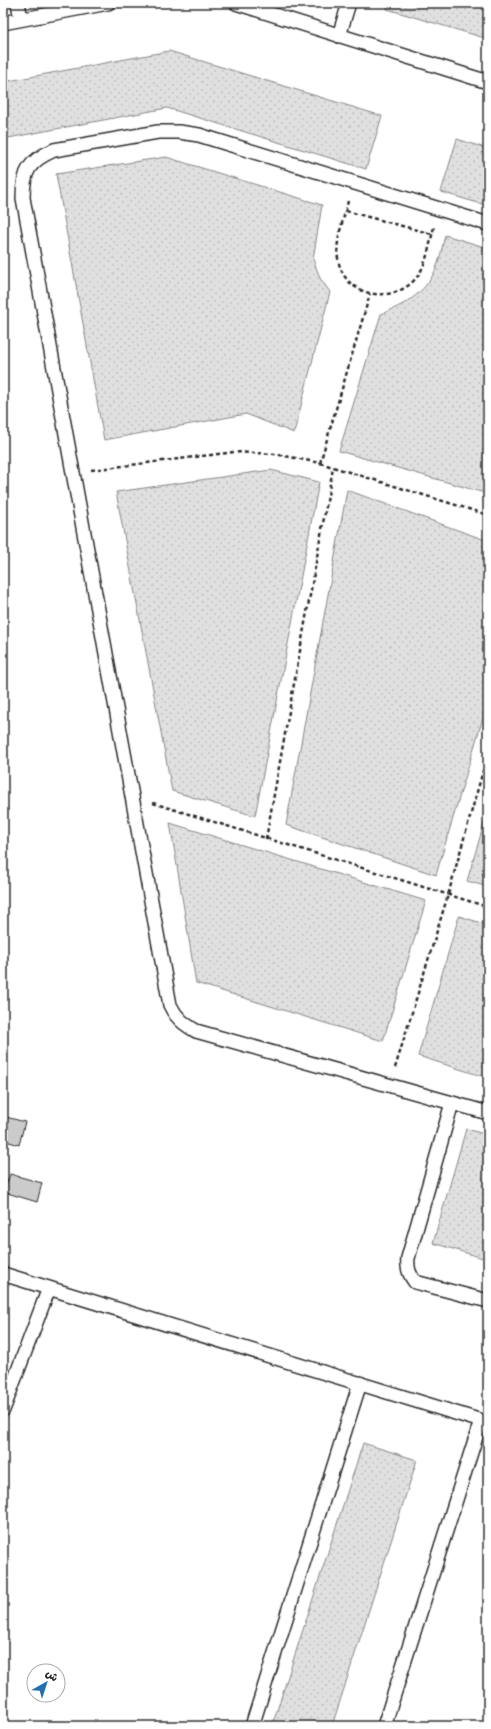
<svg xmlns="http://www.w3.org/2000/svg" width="491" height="1729" viewBox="0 0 491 1729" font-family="Mali,'Playpen Sans Arabic',sans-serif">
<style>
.grass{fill:url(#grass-dots);stroke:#868686}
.building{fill:#cbcbcb;stroke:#2b2b2b}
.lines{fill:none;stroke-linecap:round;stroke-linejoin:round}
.service-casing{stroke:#2b2b2b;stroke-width:16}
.path{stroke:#2b2b2b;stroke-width:2.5;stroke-dasharray:4 3;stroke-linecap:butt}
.service{stroke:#fff;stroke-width:13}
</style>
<defs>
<pattern id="grass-dots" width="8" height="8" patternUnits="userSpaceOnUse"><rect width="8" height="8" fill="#e0e0e0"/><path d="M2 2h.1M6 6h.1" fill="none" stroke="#c0c0c0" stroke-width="1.8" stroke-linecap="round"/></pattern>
</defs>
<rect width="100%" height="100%" fill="#fff"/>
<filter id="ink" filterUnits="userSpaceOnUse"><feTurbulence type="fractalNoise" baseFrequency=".025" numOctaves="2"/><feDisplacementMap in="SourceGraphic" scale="8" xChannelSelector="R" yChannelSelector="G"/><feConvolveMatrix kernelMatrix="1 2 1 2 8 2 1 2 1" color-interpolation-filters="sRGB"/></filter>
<g filter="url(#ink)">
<path class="grass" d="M388 3H488V39L387 9Z
M169 51 382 116 366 169 167 108 3 139V82Z
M457 139 488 149V206L441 192Z
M166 157 322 205 313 259 320 278 330 292 294 433 246 414 104 440 56 174Z
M445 235 488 248V494L339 451 381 314C404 305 423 295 435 271 440 260 442 247 445 235Z
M271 470 319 482 255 816 172 791 116 492Z
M347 490 488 541V701L436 875 286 825Z
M488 810V887L467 881Z
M170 823 426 901 383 1041 196 983Z
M459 916 488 925V1078L418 1056Z
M466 1129 488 1135V1252L486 1259 433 1243Z
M363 1443 417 1460 332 1726H272Z"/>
<path class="building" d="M3 486 6 500 3 501Z
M6 1117 25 1122 19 1145 3 1140V1128Z
M10 1174 42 1183 37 1202 4 1192Z"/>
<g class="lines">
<g class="service-casing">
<path id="service" d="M18 3 21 19
M236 3 488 82
M3 23 108 3
M339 36 349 3
M488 224 199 135 179 132H158L54 150C29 161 23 171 23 198L170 1005C176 1018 184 1024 196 1031L488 1113
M452 1103 408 1258C407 1268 409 1274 415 1282L488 1301
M3 1274 488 1423
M3 1410 49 1288
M252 1726 360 1383
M384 1726 481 1421"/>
</g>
<path class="path" d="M348 201C344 219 335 240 338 258 343 298 394 306 417 277 427 264 430 242 434 227
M346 211 432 234
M320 463 370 294
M91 470 234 452 275 454 320 463 488 515
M153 803 488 907
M266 839 333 468
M395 1068 448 895 488 753"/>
<use href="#service" class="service"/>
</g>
</g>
<rect width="491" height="1729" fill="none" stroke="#fff" stroke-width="16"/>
<rect x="8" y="8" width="475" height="1713" fill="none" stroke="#2b2b2b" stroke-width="1.5" filter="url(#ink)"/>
<g transform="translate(46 1683) rotate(39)"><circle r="19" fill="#ffffff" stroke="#aaaaaa"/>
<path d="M0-3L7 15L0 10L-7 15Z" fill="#1f6fb2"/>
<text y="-6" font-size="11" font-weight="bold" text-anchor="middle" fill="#2b2b2b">ش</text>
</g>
</svg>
